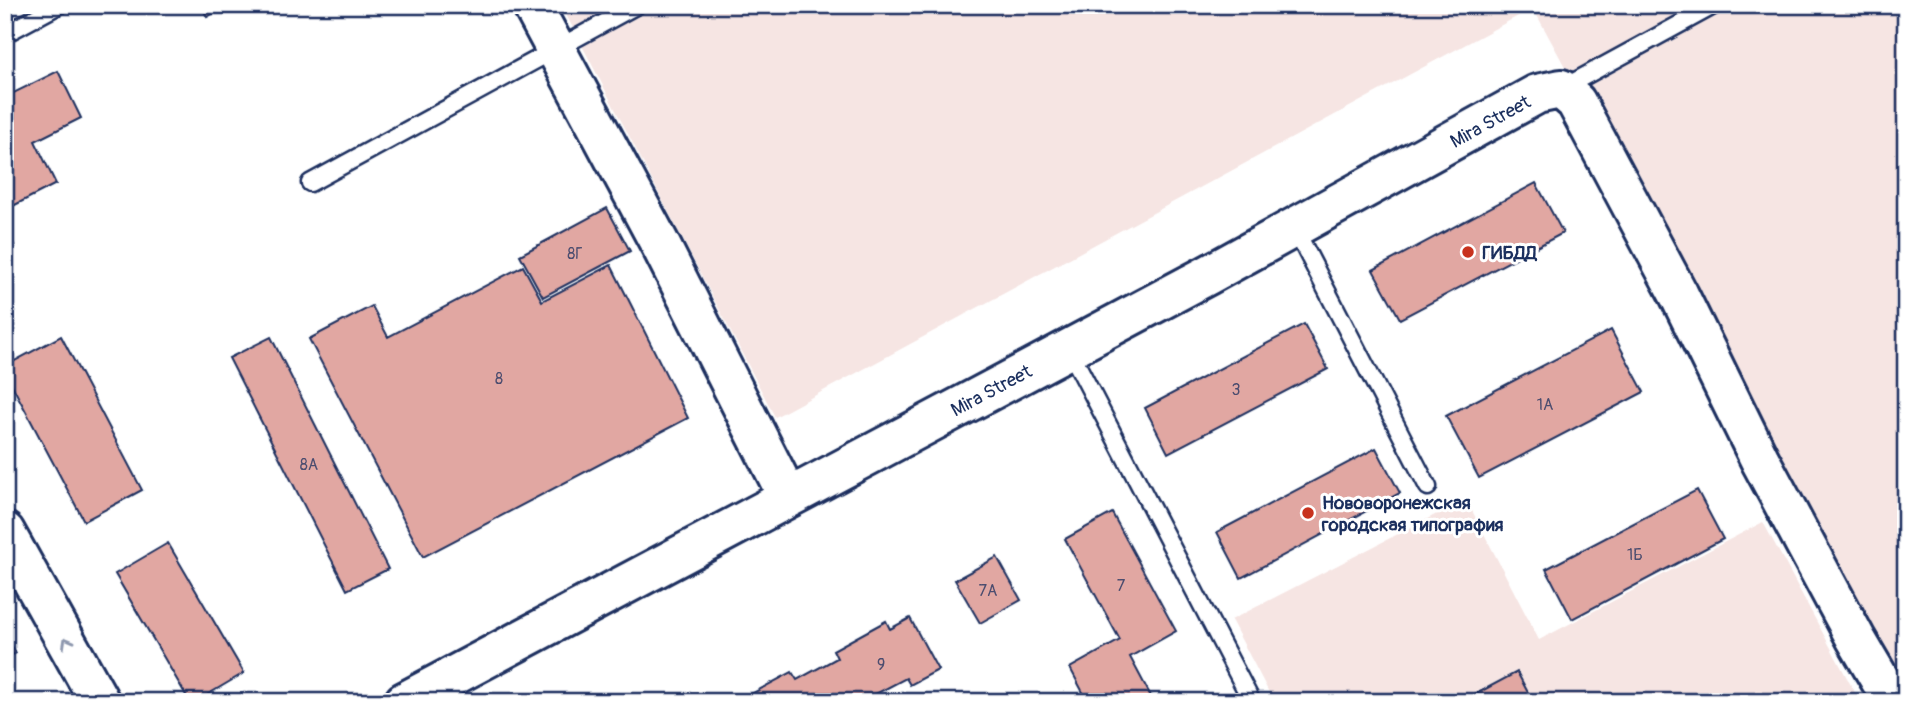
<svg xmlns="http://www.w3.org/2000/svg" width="1911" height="707" viewBox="0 0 1911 707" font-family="Pangolin,sans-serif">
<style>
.built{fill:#f6e5e3}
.building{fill:#e1a7a2;stroke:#1b2f5e;stroke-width:2}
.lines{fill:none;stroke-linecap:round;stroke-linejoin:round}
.service-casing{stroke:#1b2f5e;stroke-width:21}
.tertiary-casing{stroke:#1b2f5e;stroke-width:44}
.service{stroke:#fff;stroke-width:16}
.tertiary{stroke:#fff;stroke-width:38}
.oneway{stroke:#8d97ae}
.poi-dot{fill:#c8321e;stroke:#fff;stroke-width:2.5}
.labels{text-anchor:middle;stroke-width:6;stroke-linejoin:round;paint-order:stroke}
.number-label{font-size:16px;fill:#4c4d6f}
.street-label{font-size:19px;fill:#1b2f5e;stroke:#fff}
.poi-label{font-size:19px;font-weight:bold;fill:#1b2f5e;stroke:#fff;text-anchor:start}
</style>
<rect width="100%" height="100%" fill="#fff"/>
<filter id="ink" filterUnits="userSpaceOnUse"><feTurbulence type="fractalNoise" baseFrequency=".0143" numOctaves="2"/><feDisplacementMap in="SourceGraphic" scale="14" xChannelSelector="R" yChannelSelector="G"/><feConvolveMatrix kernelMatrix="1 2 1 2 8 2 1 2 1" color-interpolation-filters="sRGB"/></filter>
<g filter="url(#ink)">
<path class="built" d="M561 5H1906V693L1533 8 775 417Z
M1466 499 1539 640 1763 522 1860 702H1274L1231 620Z"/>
<path class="building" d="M201 5H228L207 17Z
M58 71 81 118 35 141 56 184 5 210V97Z
M1536 183 1563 233 1400 319 1373 270Z
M607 208 630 251 543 297 520 255Z
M5 226 14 245 5 249Z
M611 265 688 418 423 557 309 339 372 306 388 337 523 266 542 301Z
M1304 324 1328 369 1168 453 1145 408Z
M1611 330 1644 392 1479 478 1446 416Z
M61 336 142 490 84 521 5 372V366Z
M271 337 388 569 347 590 229 358Z
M1376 448 1400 493 1241 578 1217 532Z
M1697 490 1723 539 1572 619 1546 569Z
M1112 513 1176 631 1130 657 1154 702H1088L1070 668 1120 640 1065 539Z
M168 543 244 673 195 702H190L115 574Z
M997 557 1021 600 980 623 955 580Z
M910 618 938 670 910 685 906 678 868 698 870 702H741L740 700 792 672 797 680 837 658 833 650 886 621 890 629Z
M5 634 16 653 5 659Z
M1517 672 1533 702H1461Z"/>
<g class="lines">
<g class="service-casing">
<path id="service" d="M5 34 59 5
M1561 89 1715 5
M310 183 637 5
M1295 229 1428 487
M1069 349 1252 702"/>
</g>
<g class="tertiary-casing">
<path id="tertiary" d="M532 5 660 244 788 497
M5 532 100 702
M404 702 1208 275 1537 94 1561 89 1576 102 1679 295 1760 460 1856 639 1893 702"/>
</g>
<use href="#service" class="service"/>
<use href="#tertiary" class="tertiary"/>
</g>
<defs><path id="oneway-chevron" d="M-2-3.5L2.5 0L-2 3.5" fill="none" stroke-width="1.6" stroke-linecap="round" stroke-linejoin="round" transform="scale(1.75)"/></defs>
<use class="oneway" href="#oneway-chevron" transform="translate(67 642) rotate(-119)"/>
</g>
<g class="poi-dot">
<circle cx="1468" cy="252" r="7"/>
<circle cx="1308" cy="513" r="7"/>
</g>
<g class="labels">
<g class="number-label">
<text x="575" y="259">8Г</text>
<text x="499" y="384">8</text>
<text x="1236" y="395">3</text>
<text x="1545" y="410">1А</text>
<text x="309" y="470">8А</text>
<text x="1635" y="560">1Б</text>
<text x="1121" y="591">7</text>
<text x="988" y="596">7А</text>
<text x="881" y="670">9</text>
</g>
<g class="street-label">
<text transform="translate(1490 121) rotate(-29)" y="7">Mira Street</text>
<text transform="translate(991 390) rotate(-28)" y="7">Mira Street</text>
</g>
<g class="poi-label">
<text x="1482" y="259">ГИБДД</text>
<text x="1322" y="509">Нововоронежская<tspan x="1322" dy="22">городская типография</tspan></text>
</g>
</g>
<rect width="1911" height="707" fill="none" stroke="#fff" stroke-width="28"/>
<rect x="14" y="14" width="1883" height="679" fill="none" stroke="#1b2f5e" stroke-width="2.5" filter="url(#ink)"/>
</svg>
